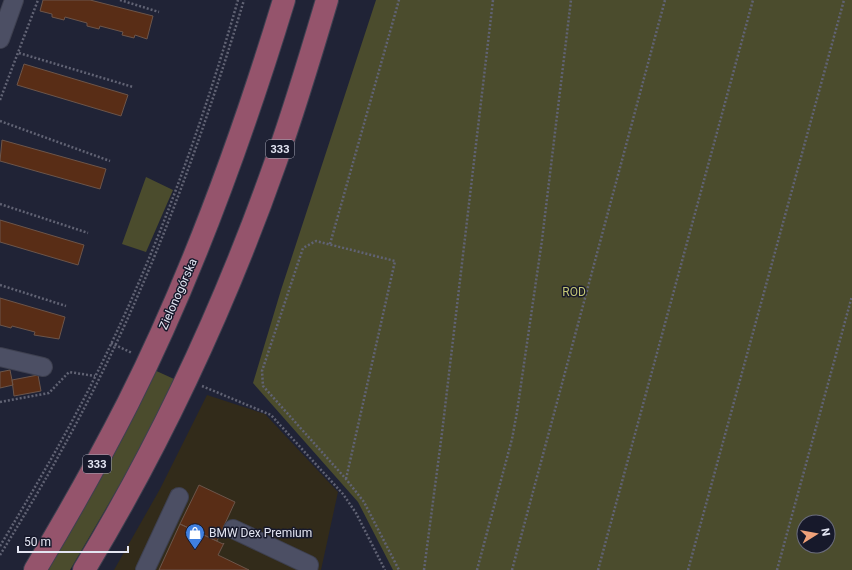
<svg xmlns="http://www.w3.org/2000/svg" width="852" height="570" viewBox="0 0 852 570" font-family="Roboto,sans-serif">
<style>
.commercial{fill:#322b1a}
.green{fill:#4b4c2d;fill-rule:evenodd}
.building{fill:#592d16;stroke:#6c554a}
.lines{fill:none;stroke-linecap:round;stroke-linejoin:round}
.minor-casing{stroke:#3e4050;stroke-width:20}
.major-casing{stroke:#3e4050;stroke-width:24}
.path{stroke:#616374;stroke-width:2.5;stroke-dasharray:2 2;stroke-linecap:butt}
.minor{stroke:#4c4f64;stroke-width:18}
.major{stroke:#95546c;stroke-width:22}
.labels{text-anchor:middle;stroke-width:3;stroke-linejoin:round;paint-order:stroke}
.shield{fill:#17192b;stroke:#a6a8b6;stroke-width:1}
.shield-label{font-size:11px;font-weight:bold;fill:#e3e5f2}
.park-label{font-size:12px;fill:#c4c776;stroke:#17192b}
.street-label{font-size:12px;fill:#e3e5f2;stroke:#17192b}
.poi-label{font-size:12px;fill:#e3e5f2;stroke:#17192b;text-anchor:start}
</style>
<rect width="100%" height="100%" fill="#202336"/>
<path class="commercial" d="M207 395 265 414 338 492 321 570H114L160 489Z"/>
<path class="green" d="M376 0H852V570H393L358 502 253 383 281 290ZM804 522H828V546H804Z
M146 177 173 190 146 252 122 244Z
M152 369 174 379 136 457 70 570H42Z"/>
<path class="building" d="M43 0H90L153 16 147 39 135 35 134 38 122 35 123 32 100 26 99 29 87 26V23L65 17 64 20 52 17V14L40 11Z
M24 64 128 95 121 116 17 85Z
M2 140 106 169 100 189 0 161Z
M0 220 84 245 78 265 0 242Z
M0 298 65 317 59 339 34 335 35 332 12 326 11 328 0 325Z
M10 370 13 385 0 388V372Z
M38 375 41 391 14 396 12 380Z
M199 485 235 502 217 541 180 524Z
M180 524 223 544 224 543 218 555 249 570H159Z"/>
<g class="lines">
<g class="minor-casing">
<path id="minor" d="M0 39 14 0
M0 357 43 367
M233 529 309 565 308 570
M145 570 179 497"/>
</g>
<g class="major-casing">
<path id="major" d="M35 570C68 515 99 460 128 403 193 274 242 138 284 0
M84 570C162 441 226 303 276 161 295 108 311 54 327 0"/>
</g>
<path class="path" d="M120 0 159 12
M19 53 133 87
M0 100 38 0
M0 121 110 161
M0 204 88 233
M330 244 399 0
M0 285 66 306
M111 343 132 353
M202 386 271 415 343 494 356 513 385 570
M0 402 49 393 69 372 95 376
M346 479 395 261 316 241 303 248 262 371 263 386 346 479 364 502 399 570
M0 546C33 491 66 435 95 377 155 257 201 129 238 0
M0 555C36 497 70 438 100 377 160 256 205 129 244 0
M424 570 442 433 493 0
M477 570 512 439 517 412 542 240 571 0
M512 570 665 0
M598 570 753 0
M688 570 844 0
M777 570 852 296"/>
<use href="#minor" class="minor"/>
<use href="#major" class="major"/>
</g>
<defs>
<g id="shop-pin" transform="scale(1)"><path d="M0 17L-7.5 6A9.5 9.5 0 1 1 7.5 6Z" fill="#3f7fe0" stroke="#17192b"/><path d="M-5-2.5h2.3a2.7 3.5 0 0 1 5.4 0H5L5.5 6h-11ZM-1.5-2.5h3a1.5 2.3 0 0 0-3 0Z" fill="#fff"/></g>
</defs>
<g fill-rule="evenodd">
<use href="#shop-pin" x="195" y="533"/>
</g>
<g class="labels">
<g class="shield">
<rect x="266" y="140" width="28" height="18" rx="3"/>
<rect x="83" y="455" width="28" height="18" rx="3"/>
</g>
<g class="shield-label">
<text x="280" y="153">333</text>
<text x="97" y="468">333</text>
</g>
<g class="park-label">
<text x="574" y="296">ROD</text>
</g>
<g class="street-label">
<text transform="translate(178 294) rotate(-66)" y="4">Zielonogórska</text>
</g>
<g class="poi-label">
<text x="209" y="537">BMW Dex Premium</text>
</g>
</g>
<g transform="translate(816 534) rotate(79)"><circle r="19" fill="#17192b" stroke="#696b7b"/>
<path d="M0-3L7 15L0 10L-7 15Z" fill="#f0a27a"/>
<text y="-6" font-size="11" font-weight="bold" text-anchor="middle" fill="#e3e5f2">N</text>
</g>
<path d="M18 546v6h110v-6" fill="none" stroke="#e3e5f2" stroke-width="2"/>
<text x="24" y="546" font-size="12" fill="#e3e5f2" stroke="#17192b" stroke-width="3" paint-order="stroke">50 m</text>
</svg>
